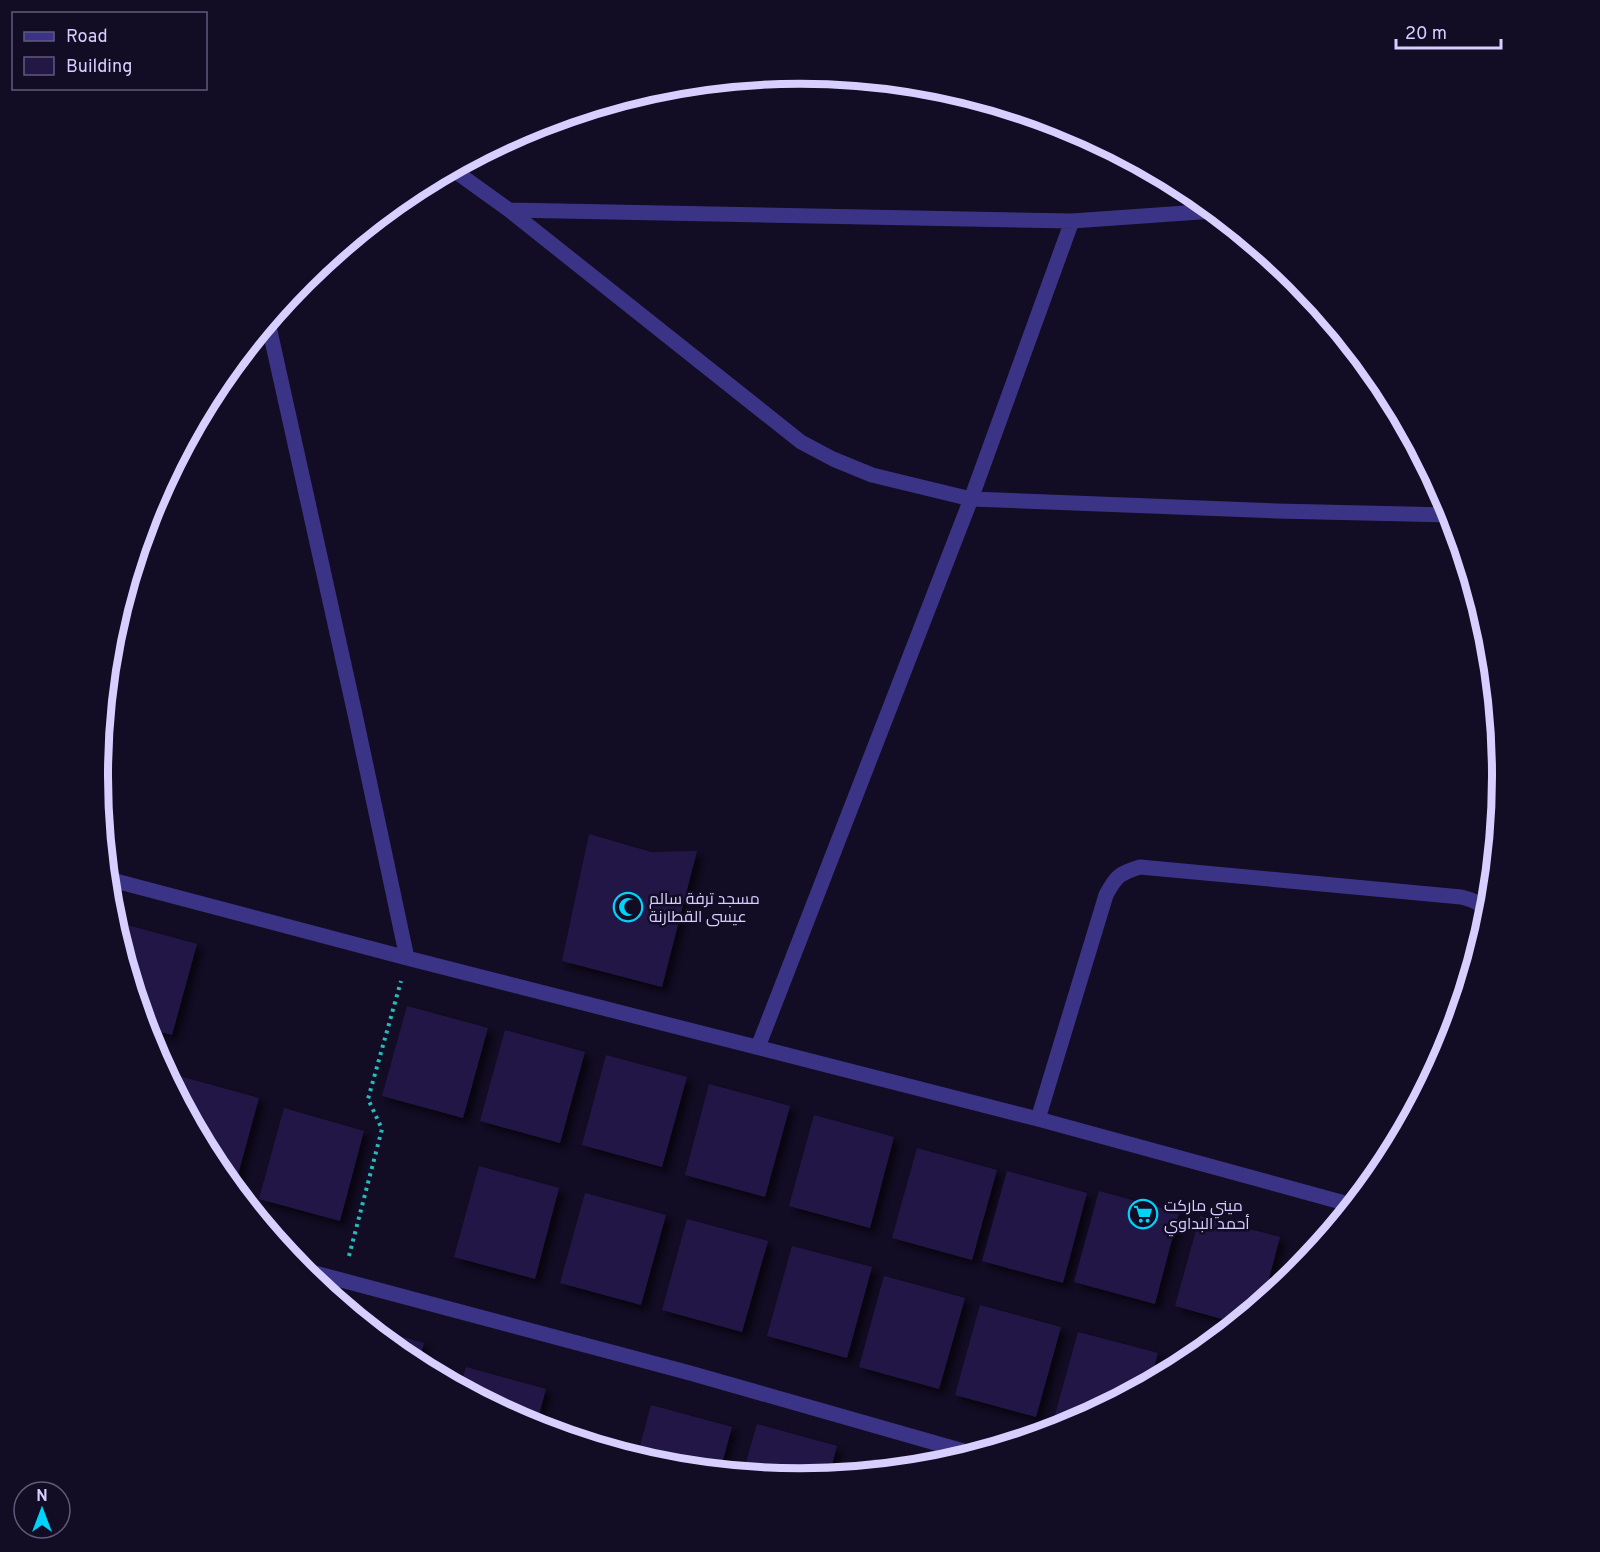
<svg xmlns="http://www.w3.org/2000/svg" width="1600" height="1552" viewBox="0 0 1600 1552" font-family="Overpass,Cairo,sans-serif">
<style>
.building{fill:#231746;filter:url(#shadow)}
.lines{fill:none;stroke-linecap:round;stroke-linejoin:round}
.path{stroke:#25bdbc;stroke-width:4;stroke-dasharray:3 4.5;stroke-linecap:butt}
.street{stroke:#3b3486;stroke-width:15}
.labels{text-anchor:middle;stroke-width:5;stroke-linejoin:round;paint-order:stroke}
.poi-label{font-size:16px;fill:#d7cfff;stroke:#120c24;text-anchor:start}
.rim{fill:none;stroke:#d7cfff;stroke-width:8}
</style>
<defs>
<filter id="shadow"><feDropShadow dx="5.5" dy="5.5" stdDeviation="3" flood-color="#0009"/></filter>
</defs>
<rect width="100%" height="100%" fill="#120c24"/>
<path class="building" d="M589 834 651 852 697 851 662 987 562 961Z
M116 922 197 944 172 1035 146 1028 115 926Z
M407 1006 488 1028 463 1118 382 1096Z
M505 1030 585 1052 560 1143 480 1121Z
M606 1055 687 1077 662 1167 582 1145Z
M179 1076 259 1098 234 1189 216 1166 175 1090Z
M709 1084 790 1106 765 1197 685 1175Z
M284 1108 364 1131 340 1221 259 1199Z
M814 1115 894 1137 870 1228 789 1206Z
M917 1148 997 1170 972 1260 892 1238Z
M479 1166 559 1188 535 1279 454 1257Z
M1007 1171 1087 1193 1063 1283 982 1261Z
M1099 1191 1179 1213 1155 1304 1074 1282Z
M585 1193 666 1215 641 1305 560 1283Z
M1200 1216 1280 1237 1263 1301 1236 1323 1175 1306Z
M687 1219 768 1241 742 1332 662 1310Z
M792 1246 872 1267 847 1358 767 1336Z
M884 1276 965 1298 939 1389 859 1367Z
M980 1305 1061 1327 1036 1417 955 1395Z
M371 1328 424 1343 418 1365 409 1360Z
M1078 1332 1158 1353 1150 1381 1066 1426 1053 1422Z
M466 1367 546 1389 536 1426 460 1387Z
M651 1405 732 1427 720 1471 663 1465 637 1457Z
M757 1424 837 1446 829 1476 800 1478 743 1473Z
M873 1458 909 1468 869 1472Z"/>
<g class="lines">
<path class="path" d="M349 1256 382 1129 368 1099 401 981"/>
<path class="street" d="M452 169 509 210 801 442 833 459 872 475 971 499 1276 511 1451 515
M509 210 1072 221 1214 211
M268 322 355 714 407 958
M108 879 407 958 1038 1119 1352 1205
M758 1047 971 499 1072 221
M1038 1119 1106 895C1116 876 1120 873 1140 867L1461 897C1473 900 1483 903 1488 915
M300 1269 690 1373 974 1454"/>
</g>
<defs>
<g id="mosque-ring" transform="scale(1.5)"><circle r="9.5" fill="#120c24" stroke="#00d3fa" stroke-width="1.5"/><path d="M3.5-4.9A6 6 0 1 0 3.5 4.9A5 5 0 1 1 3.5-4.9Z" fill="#00d3fa"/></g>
<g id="supermarket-ring" transform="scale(1.5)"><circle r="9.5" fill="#120c24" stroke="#00d3fa" stroke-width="1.5"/><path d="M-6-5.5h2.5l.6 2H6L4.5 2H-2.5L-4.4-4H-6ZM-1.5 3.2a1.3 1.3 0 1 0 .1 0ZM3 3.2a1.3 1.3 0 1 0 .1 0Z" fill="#00d3fa"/></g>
</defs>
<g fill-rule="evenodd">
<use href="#mosque-ring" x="628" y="907"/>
<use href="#supermarket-ring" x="1143" y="1214"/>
</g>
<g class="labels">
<g class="poi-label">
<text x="649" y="904">مسجد ترفة سالم<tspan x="649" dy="18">عيسى القطارنة</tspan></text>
<text x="1164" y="1211">ميني ماركت<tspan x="1164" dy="18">أحمد البداوي</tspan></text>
</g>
</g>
<path d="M0 0H1600V1552H0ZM108 776a692 692 0 1 1 1384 0a692 692 0 1 1-1384 0Z" fill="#120c24" fill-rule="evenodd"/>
<path class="rim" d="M108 776a692 692 0 1 1 1384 0a692 692 0 1 1-1384 0Z"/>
<rect x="12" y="12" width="195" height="78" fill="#120c24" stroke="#615a7c" stroke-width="1.5"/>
<rect x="24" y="32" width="30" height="9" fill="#3b3486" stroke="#615a7c" stroke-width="1.5"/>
<text x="66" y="42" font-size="18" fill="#d7cfff">Road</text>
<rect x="24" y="57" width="30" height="18" fill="#231746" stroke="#615a7c" stroke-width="1.5"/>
<text x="66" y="72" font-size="18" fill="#d7cfff">Building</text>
<g transform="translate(42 1510)"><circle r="28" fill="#120c24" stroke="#615a7c" stroke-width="1.5"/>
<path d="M0-4.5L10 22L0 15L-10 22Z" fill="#00d3fa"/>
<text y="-9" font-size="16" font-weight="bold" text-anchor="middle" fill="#d7cfff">N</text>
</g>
<path d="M1396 39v9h105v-9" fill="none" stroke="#d7cfff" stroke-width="3"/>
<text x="1405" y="39" font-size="18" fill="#d7cfff" stroke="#120c24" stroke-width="4.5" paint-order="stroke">20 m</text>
</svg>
